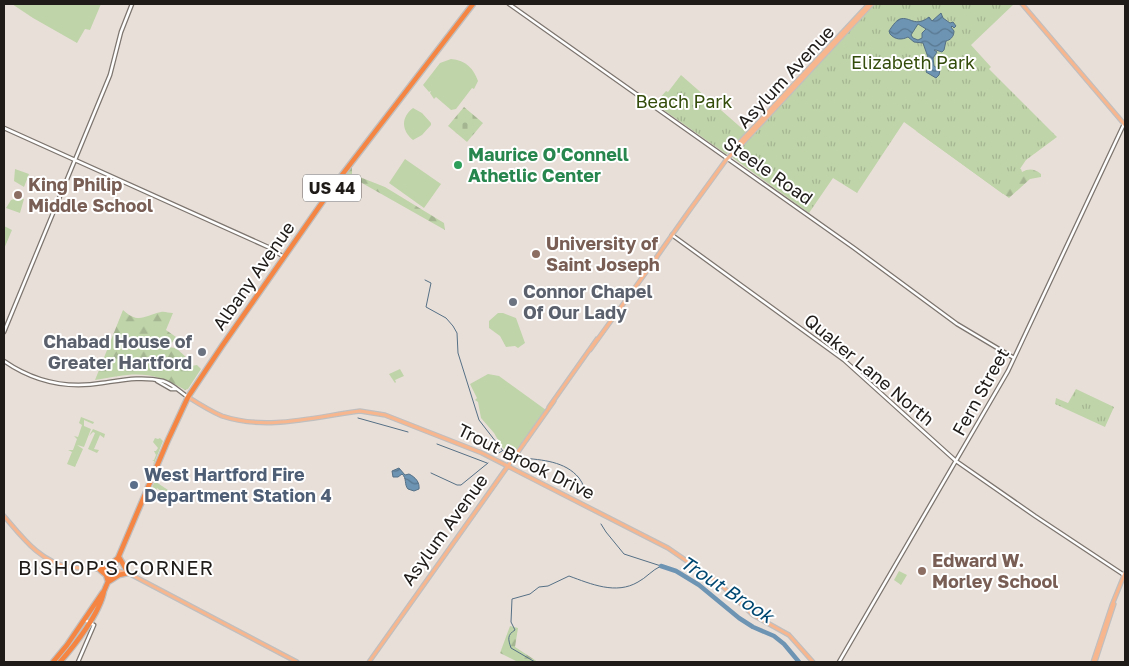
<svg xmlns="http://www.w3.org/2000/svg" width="1129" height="666" viewBox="0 0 1129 666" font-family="'Golos Text',sans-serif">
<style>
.green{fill:#bfd4a9}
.forest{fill:url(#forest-firs)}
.cemetery{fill:url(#cemetery-stones)}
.park{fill:url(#park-tufts)}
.water{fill:url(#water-waves);stroke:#557085;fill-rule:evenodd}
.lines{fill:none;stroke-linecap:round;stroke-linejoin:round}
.stream{stroke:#557085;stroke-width:1}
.river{stroke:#6d94b3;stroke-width:4.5}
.minor-casing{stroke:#7c746e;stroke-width:5}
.major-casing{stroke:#c0bfbf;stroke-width:5.5}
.highway-casing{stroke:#c0bfbf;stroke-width:7}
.minor{stroke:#fff;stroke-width:2.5}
.major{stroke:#f8b68e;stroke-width:3}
.highway{stroke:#f48542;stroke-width:4.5}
.leisure-dot{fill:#2e9e5b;stroke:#fff;stroke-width:2}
.education-dot{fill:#8d6e63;stroke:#fff;stroke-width:2}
.worship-dot{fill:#6b7280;stroke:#fff;stroke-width:2}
.service-dot{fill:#5c6f8a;stroke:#fff;stroke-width:2}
.labels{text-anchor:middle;stroke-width:4;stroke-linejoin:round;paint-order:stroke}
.shield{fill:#fff;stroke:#625f5e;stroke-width:1}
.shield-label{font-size:16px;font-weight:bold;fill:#1e1b19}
.park-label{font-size:18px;fill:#344c0b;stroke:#fff}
.street-label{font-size:18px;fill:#1e1b19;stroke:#fff}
.leisure-label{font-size:18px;font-weight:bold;fill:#27864d;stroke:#fff;text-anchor:start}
.education-label{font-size:18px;font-weight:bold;fill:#785e54;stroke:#fff;text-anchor:start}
.worship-label{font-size:18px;font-weight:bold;fill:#5b616d;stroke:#fff;text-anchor:start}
.service-label{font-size:18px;font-weight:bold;fill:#4e5e75;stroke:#fff;text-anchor:start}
.water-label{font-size:19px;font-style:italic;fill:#004871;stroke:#fff}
.quarter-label{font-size:20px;letter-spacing:1px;fill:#1e1b19;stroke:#fff}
</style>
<defs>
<pattern id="forest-firs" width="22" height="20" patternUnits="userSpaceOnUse" patternTransform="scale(1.25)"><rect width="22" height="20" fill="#bfd4a9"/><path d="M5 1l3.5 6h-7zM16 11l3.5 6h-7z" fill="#a4b591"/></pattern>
<pattern id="cemetery-stones" width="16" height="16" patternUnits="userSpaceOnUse" patternTransform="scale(1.25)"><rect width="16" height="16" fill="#bfd4a9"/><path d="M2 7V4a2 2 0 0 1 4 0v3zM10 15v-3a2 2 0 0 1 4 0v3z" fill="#a4b591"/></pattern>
<pattern id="park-tufts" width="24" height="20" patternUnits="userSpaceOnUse" patternTransform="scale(1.25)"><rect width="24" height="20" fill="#bfd4a9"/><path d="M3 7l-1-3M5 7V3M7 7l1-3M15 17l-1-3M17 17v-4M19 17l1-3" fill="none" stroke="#a4b591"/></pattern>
<pattern id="water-waves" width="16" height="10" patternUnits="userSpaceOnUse" patternTransform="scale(1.25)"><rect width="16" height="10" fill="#6d94b3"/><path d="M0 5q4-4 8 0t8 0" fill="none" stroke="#597891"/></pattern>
</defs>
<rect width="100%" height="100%" fill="#e9dfd9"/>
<path class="green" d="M12 4H101L90 30 85 29 77 43 33 18Z
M451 59C466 60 474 69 478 81L474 89 472 88 456 109 451 110 436 97 434 99 430 93 431 91 429 92 423 85 440 63Z
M413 108 422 113 431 123V125L422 135 413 140C401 130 401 117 413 108Z
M405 159 441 184 424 208 389 183Z
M15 169 29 174 24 187 14 181Z
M18 198 24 199 20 213 6 208 11 200Z
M4 226 12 230 4 249Z
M498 313H503L516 318 525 343 518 348 515 346 506 347 500 336 489 328V321Z
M400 369 404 376 395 380 396 382 395 383 389 374Z
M488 374 499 376 546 410 512 457 502 447 494 433 481 418 478 402 475 400 477 398 470 384Z
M81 417 94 422 93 424 84 420V426L91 429 84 447 77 445 83 449 75 467 67 464 72 452 68 450H73L77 439 74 436 78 437 82 425 79 423Z
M93 429 105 434 104 438 100 435 94 449 99 450 97 453 88 449 95 433 93 432 89 436Z
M155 438 158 439 160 438 163 441 153 466 154 461 152 460H154L156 455 154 451H156L158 448 153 442Z
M156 482 171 492 168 497 157 488 156 491 161 495 159 503 149 495 154 483Z
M899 571 907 575 901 585 894 580Z"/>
<path class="forest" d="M916 131 1021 169 1022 172C1029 168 1035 169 1041 174V177L1030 179 1009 198Z
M352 167V174L385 187 444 223 445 230 346 174Z
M123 310C139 325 145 315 161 312 164 311 169 313 173 313L166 330 176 337 169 347 176 348 187 358 184 365 185 367 197 365 201 369 188 389 185 390C150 369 133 373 95 380Z
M510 626 518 628 515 647 538 662H518L500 653Z"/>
<path class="cemetery" d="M464 107 483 123 467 142 448 126Z"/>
<path class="park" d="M875 4H1014L971 45 991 67 989 69 1057 137 1026 160 1003 194 904 122 857 193 833 178 809 213 733 158V156L741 147Z
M681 75 746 132V134L729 153 726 154 658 106 659 99 666 91 668 92Z
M1076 389 1114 407 1105 427 1055 404 1056 398 1068 403Z"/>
<path class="water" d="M941 13 943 18 950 23 953 22 956 26 954 28 952 26 951 27 954 31C954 37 950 40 946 41L944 50 942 52 936 50H934L937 52 933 58 934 66 940 70 939 75 936 78 926 72 930 63 923 43 914 42 908 37C902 40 895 40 890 34L889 31C891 28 896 20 900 19 910 16 915 28 929 17L932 21ZM918 24 926 29 922 33V38L918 40 913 38 911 35Z
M399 468 405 475 409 474C415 477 420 482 419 489L414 491 408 489C404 485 407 478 402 474L398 477H393L392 471Z"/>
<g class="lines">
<path class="stream" d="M425 280 431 283 426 307 446 318 453 326 457 333 458 353 479 420 503 451 511 455
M358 418 408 432
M437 444 487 463
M497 454 502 451
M523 458C542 460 565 461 579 478 583 483 585 490 588 496
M431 473 457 485H461L488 463
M601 524 606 532 624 554 661 566
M535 662 511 648C508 639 507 635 515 630L511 622 512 599 530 594 539 587 548 586 569 576C591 584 616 595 638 582 646 578 652 570 661 566"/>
<path class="river" d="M661 566 676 571 699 585 739 618 753 627 774 636 784 644 799 662"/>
<g class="minor-casing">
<path id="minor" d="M509 4 854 248 957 324 1014 358
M4 128 268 247 284 257
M672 235 844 360 956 461 1035 516 1124 575
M4 332 110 75 121 32 132 4
M4 361C33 381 67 389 102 383 123 380 142 376 163 381 173 384 180 392 188 397
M157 381 171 389H176
M78 662 94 625 85 620
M839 662 1008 371 1124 124"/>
</g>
<g class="major-casing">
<path id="major" d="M1022 4 1125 125
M739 145 740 142 869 4
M689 211 726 160 742 144 872 4
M651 265 689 211
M590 350 657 257
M188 397C199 404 210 411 222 416 267 431 314 417 360 411L385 415 482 453 668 548 720 584 753 615 789 635 813 662
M549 407 597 339
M4 516C22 537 41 563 70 567 90 570 110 568 128 573L297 662
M369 662 554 401
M1093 662 1112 605 1125 573
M1095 662 1114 604"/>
</g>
<g class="highway-casing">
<path id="highway" d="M108 582 119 575 128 573 119 557
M108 582 106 575 100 570 109 566 118 558
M53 662 67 645 103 592
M60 662C75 645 100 613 104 591L168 440 188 397 222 346 335 184 473 4"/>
</g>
<use href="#minor" class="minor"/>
<use href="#major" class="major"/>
<use href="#highway" class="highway"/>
</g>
<circle class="leisure-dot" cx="458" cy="165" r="5"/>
<g class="education-dot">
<circle cx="18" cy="195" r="5"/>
<circle cx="536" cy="254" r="5"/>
<circle cx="922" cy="571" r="5"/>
</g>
<g class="worship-dot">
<circle cx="513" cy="302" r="5"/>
<circle cx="202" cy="352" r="5"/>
</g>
<circle class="service-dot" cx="134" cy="485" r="5"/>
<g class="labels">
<rect class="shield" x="303" y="174.5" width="58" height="27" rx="4"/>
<g class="shield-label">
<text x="332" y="194">US 44</text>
</g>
<g class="park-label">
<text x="913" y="69">Elizabeth Park</text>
<text x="684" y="108">Beach Park</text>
</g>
<g class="street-label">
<text transform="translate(786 77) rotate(-47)" y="6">Asylum Avenue</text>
<text transform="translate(768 171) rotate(35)" y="6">Steele Road</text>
<text transform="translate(254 276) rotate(-55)" y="6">Albany Avenue</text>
<text transform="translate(869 370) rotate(40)" y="6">Quaker Lane North</text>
<text transform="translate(981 392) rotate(-61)" y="6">Fern Street</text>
<text transform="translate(526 462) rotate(26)" y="6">Trout Brook Drive</text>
<text transform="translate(445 530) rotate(-54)" y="6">Asylum Avenue</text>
</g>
<g class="leisure-label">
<text x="468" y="161">Maurice O'Connell<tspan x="468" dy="21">Athetlic Center</tspan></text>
</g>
<g class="education-label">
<text x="28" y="191">King Philip<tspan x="28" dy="21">Middle School</tspan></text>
<text x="546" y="250">University of<tspan x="546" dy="21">Saint Joseph</tspan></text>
<text x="932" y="567">Edward W.<tspan x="932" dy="21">Morley School</tspan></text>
</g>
<g class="worship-label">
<text x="523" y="298">Connor Chapel<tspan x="523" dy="21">Of Our Lady</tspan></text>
<text x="192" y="348" text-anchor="end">Chabad House of<tspan x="192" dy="21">Greater Hartford</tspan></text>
</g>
<g class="service-label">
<text x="144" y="481">West Hartford Fire<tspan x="144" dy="21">Department Station 4</tspan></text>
</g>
<g class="water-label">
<text transform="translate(727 589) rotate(33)" y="7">Trout Brook</text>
</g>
<g class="quarter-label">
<text x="116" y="575">BISHOP'S CORNER</text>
</g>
</g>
<rect width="1129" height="666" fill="none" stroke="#1e1b19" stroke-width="10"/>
</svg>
